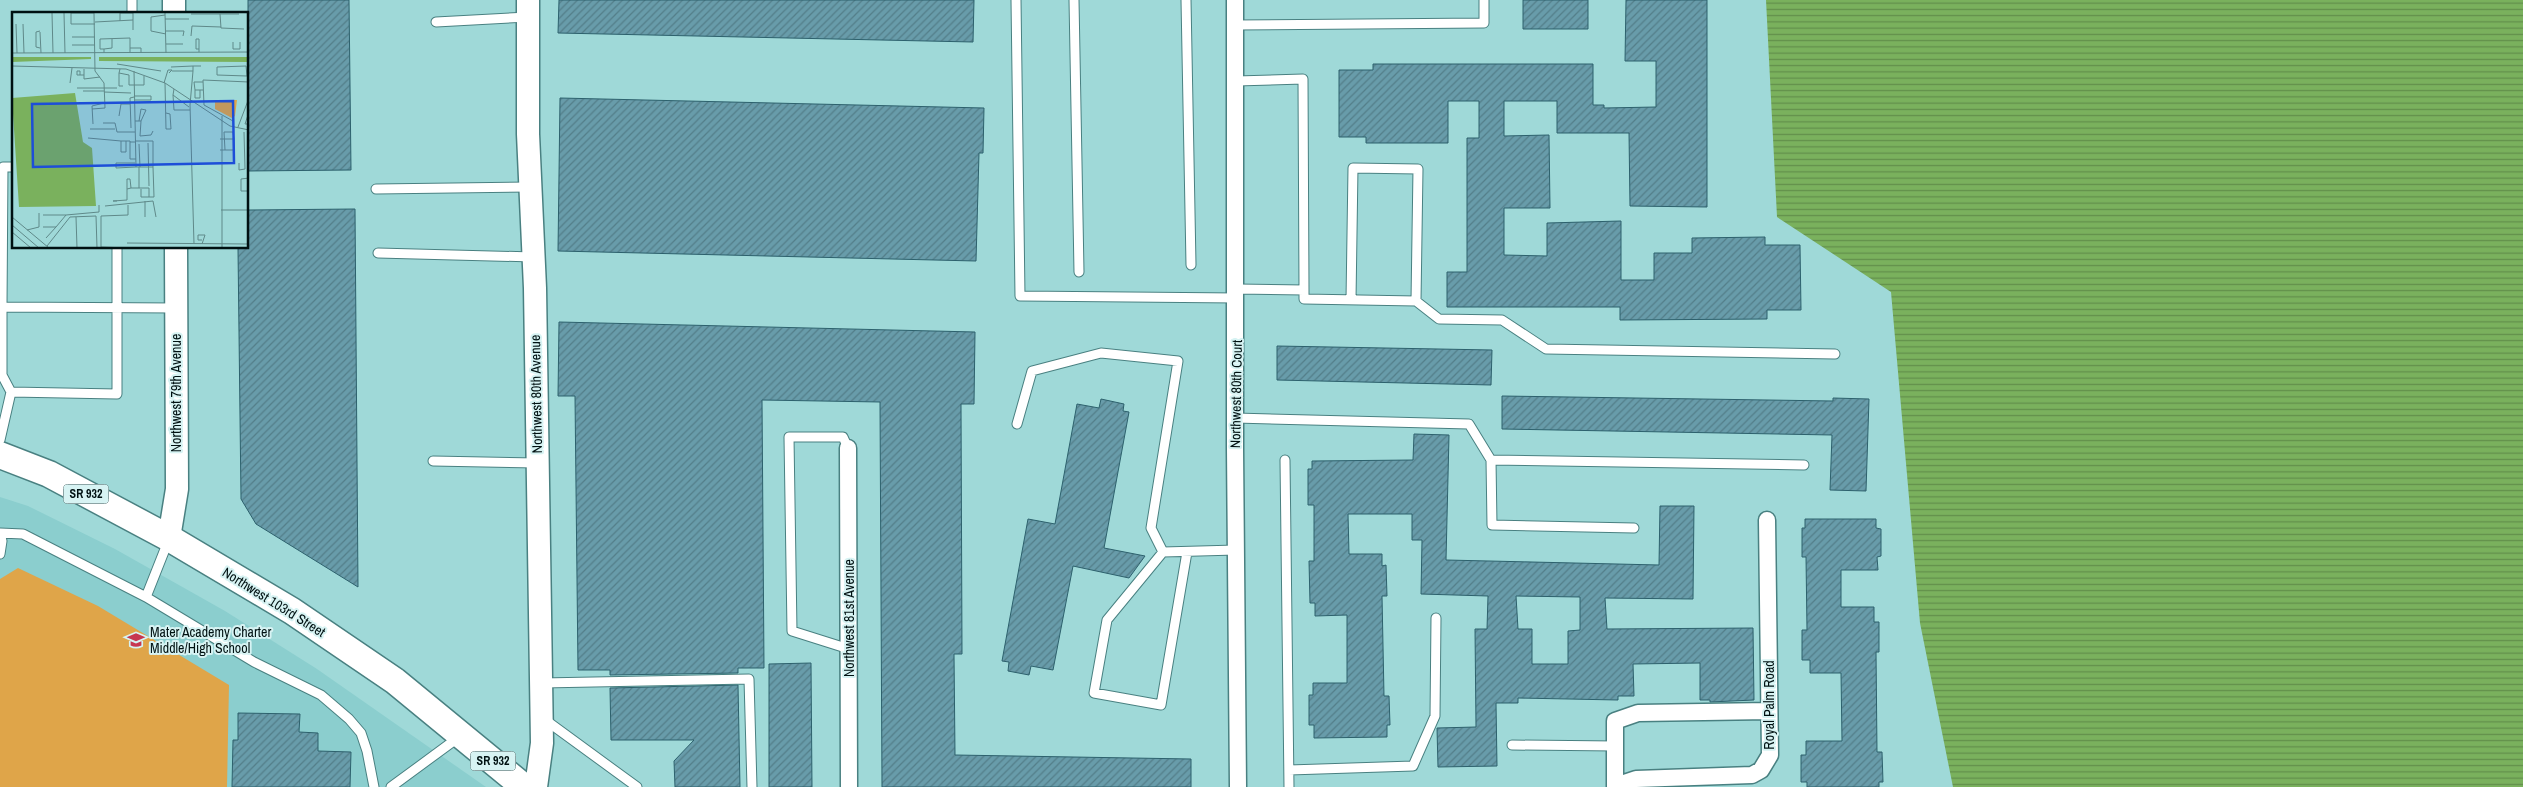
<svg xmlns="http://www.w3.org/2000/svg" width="2523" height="787" viewBox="0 0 2523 787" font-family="'Archivo Narrow',sans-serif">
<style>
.built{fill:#8bcece}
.pitch{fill:#dfa549}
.water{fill:url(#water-rules)}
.building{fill:url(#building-hatch);stroke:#2d616d;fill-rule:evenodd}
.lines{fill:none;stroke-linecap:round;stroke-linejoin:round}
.lane-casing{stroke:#498081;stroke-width:11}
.street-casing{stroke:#498081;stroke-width:19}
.secondary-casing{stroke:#498081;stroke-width:25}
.primary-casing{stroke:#498081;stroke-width:29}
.lane{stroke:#fff;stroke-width:9}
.street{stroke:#fff;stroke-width:16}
.secondary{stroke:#fff;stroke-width:22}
.primary{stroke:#fff;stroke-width:26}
.labels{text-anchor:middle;stroke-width:4;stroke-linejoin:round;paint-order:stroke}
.shield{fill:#d7f3f3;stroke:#405556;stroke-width:1}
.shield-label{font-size:12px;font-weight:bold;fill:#001112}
.street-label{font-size:14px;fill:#001112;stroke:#d7f3f3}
.poi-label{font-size:14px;fill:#001112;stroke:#d7f3f3;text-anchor:start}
.inset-road{fill:none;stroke:#5f8989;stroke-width:1}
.view{fill:#1d4ed8;fill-opacity:0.15;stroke:#1d4ed8;stroke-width:2.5}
.inset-edge{fill:none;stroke:#001112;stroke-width:2.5}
</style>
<defs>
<pattern id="water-rules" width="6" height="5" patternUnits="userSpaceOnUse" patternTransform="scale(1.25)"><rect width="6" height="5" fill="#7ab15d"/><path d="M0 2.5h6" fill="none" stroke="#628f4b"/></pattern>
<pattern id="building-hatch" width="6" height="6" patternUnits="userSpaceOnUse" patternTransform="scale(1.25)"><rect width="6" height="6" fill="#689caa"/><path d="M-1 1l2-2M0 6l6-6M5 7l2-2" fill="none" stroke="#537e89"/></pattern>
</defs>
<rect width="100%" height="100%" fill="#9fd9d8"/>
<path class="built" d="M0 497 28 506 115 549 225 611 317 669 486 787H0Z"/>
<path class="pitch" d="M18 568 98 606 229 685 227 787H0V579Z"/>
<path class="water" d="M1766 0H2523V787H1953L1920 623 1891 292 1777 217Z"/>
<path class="building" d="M248 0H349L351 170 248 171Z
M559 0H974L973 42 558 33Z
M1523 0H1588V29H1523Z
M1626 0H1707V207L1630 206 1629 133H1557V101H1504V136L1549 135 1550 208H1504V255L1547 256V223L1621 221V280H1654V253H1692V238L1765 237V245H1800L1801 310H1767V319L1620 320V307H1447V272H1467V138H1479V101H1448V143H1366V137H1339V70H1373V64H1593V105H1604V108L1656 107V61H1625Z
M560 98 984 108 983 153H979L976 261 558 251Z
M355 209 358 587 256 524 241 499 238 248H248V210Z
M559 322 975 332 974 404H961L962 654H954L955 755 1191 759V787H882L880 402 762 400 764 668H738V673L610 675V670H578L575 396H558Z
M1277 346 1492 350 1491 385 1277 380Z
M1502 396 1833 401V398L1869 399 1866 491 1830 490 1832 435 1502 429Z
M1101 399 1124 404 1123 411 1129 412 1104 548 1145 556 1129 578 1073 566 1053 670 1031 666 1029 675 1008 671 1009 662 1002 661 1028 519 1055 524 1077 404 1099 408Z
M1414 434 1449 435 1446 560 1659 565 1660 506H1694L1693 599 1605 598 1607 629 1753 628 1754 700 1710 702V700H1700V663L1633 664 1634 696H1618V700L1518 698V703H1496L1497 766 1438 767 1437 728 1476 727 1475 629H1487L1488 596 1421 594 1422 540H1412V514H1348L1349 554H1382V566L1386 565 1387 596H1382L1384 696H1389L1390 725H1387V737L1314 738V725H1309V695H1313V683H1347V615L1315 616V603H1310L1309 561H1314V505H1308V469H1312V461L1413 460ZM1516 596 1580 597V630L1568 631V664H1532V629H1518Z
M1805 519H1876V528L1881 529V556L1877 557 1878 570H1841V607H1874V622H1879V652H1876L1877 752H1882L1883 782H1879V787H1807V782H1801V755H1806V741H1842L1841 673H1810V660H1802V630H1807L1806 557H1802V528H1805Z
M811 663 812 787H769V664Z
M738 685 740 787H675L674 761 694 740H611L610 688Z
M238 713 300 714 299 732 318 733V751L351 752 350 787H232L233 740H238Z"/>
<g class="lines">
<g class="lane-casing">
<path id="lane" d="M132 0V14
M1016 0 1020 296 1237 298
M1074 0 1079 272
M1186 0 1191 265
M436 22 528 17
M1235 25 1484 23V0
M1236 81 1303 79 1304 290 1237 289
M14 167H3L2 307 176 308
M376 189 530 187
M378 253 533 257
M1304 290V299L1416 301 1418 169 1353 168 1351 300
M1416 301 1439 319 1502 320 1546 349 1835 354
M2 307V375L11 392 117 394V248
M1235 418 1469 424 1491 460 1492 525 1634 528
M1017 424 1032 371 1101 353 1178 361 1151 528 1163 552
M0 440 11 392
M848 448 843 437H789L792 631 849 649
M1285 460 1289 787
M1491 460 1804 465
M433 461 537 463
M0 533 23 534 146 597 254 662 321 695 349 719 361 733 367 751 374 787
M0 533 2 541 0 554
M1187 552 1161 705 1094 693 1107 620 1163 552 1236 550
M146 597 169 539
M542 683 749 679 752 787
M544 719 637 787
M1512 745 1615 746
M1289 770 1413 766 1435 716 1436 618
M391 787 459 737"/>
</g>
<g class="street-casing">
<path id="street" d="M1235 0V449L1238 787
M848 448 849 787
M1615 786 1636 779 1752 775 1761 770 1770 755 1767 520
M1615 787V721L1638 713 1769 711"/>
</g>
<g class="secondary-casing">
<path id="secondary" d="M174 0V14
M528 0V134L535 288 542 743 536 787
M169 538 177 489 176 248"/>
</g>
<g class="primary-casing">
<path id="primary" d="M0 455 49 474 169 538 292 611 395 681 524 787"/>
</g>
<use href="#lane" class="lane"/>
<use href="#street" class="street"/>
<use href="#secondary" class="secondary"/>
<use href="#primary" class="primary"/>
</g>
<defs>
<g id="school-bare" transform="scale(1.35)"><path d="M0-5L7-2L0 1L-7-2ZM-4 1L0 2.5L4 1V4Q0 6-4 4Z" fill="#c73750" stroke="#d7f3f3" stroke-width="2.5" paint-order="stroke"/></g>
</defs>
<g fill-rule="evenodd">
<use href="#school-bare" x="136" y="640"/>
</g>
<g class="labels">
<g class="shield">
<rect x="63.5" y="484.5" width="45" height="19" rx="4"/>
<rect x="470.5" y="751.5" width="45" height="19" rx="4"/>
</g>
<g class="shield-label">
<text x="86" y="498">SR 932</text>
<text x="493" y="765">SR 932</text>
</g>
<g class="street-label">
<text transform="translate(176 393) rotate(-90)" y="5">Northwest 79th Avenue</text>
<text transform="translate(536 394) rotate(-91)" y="5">Northwest 80th Avenue</text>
<text transform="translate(1236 394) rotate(-89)" y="5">Northwest 80th Court</text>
<text transform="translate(274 602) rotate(32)" y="5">Northwest 103rd Street</text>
<text transform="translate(849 618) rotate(-90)" y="5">Northwest 81st Avenue</text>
<text transform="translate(1769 705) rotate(-90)" y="5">Royal Palm Road</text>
</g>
<g class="poi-label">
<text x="150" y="637">Mater Academy Charter<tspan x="150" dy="16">Middle/High School</tspan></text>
</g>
</g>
<g transform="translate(12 12)">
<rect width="236" height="236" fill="#9fd9d8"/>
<path d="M203 88H225L223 104 220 106 203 97Z" fill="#dfa549"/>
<path d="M0 45H79V47L0 50ZM87 45H236L237 50 87 49ZM63 81 71 130 80 136 84 194 7 195 0 86Z" fill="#7ab15d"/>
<path class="inset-road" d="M40 1 41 41M52 1 53 41M82 1H59V12H83M153 1 154 41M179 2H227M208 2 209 16 232 17M153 3 139 5V19L154 22M153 7H177M108 9V1H121V18M83 10 121 8M4 12 5 41M11 12 12 41M28 19 24 20V35L28 36M154 19H172L171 24M28 20 29 41M179 24 180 14 209 15M60 25H83M221 30V37H228V30M154 32H171M60 33H83M118 36H129V41M92 37 100 36V27M187 40V27H184V37H187M0 41 237 40M92 41V37H88V27L118 26V41M105 52 149 59M0 54 114 57 153 71 218 114 237 118M159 55 181 54M72 57V67L88 65M108 57 107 61 117 63V73H132V64M122 59 124 155M160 59H181V54H189M181 59 178 93 182 232M107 61V74H111M68 63V59H65V63H72M235 64 234 54 205 55V63L235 64H237M58 71 60 56M152 71 156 58H160L157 61M153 71 154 117H159L158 102 154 101M65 76H105M162 77 161 83 177 95M183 78 182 70H191M188 78V86H183V78H191M71 79H92M92 80 119 81M161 83 162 98H178M122 84H139V88H123M80 97 93 96 92 71 83 59 82 1M237 100 233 112H237M107 104 109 92H118M210 104V236M123 109H129L134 98 129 97 127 109M129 109 128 124 139 123 141 119M221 109 192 93 191 68 237 70M91 111H103L105 120H123M81 112 80 94 92 91M226 115 237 86M119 116 118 86 122 85M78 117H103M76 126 109 129M208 127H222V138H208M114 129V140H109V129H118V130M123 129H141V155M123 130H118V147H124M136 131 137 174M127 132 128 155M213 138 212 120H221L222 127M123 151H104V156L124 155M227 151V158L233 157 232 120M127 155H141L142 185H137M237 166 229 167V179H237M119 176 118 167H115V177L119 176H127V155H124M127 176H137V185H129V177M105 189H101L115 188V177M133 189V205M93 194 141 189 144 205M209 198H237M31 203H54L44 215M54 203 87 200V193M89 204 116 203V193M0 205 37 236M64 205 65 236M0 213 27 236M31 215H44L34 226M15 218 27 215V201M0 220 19 236M190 228H186V223H193L190 232M115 231 237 232M35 234 58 205 84 204 85 236M89 235 116 236M89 236V204"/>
<path class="view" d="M221 89 222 151 21 155 20 92Z"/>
<rect width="236" height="236" class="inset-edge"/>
</g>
</svg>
